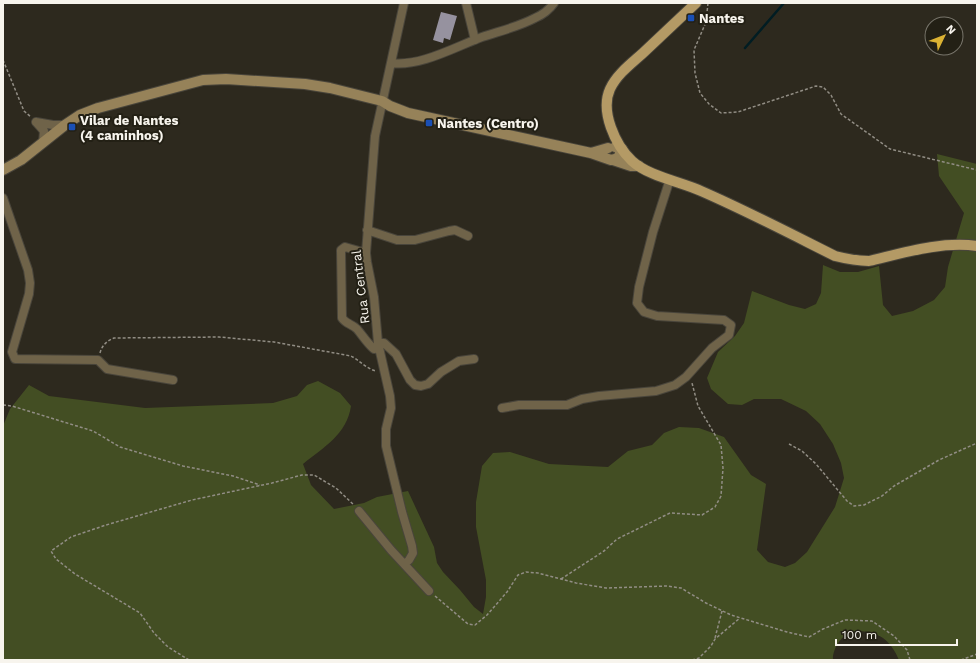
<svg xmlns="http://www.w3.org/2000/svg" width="980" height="663" viewBox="0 0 980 663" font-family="'Work Sans',sans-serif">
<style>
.green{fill:#434e23}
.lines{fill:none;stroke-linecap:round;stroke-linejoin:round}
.stream{stroke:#011d23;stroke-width:2.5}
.building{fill:#96929f}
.street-casing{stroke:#49453b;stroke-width:10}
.secondary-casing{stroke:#49453b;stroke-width:12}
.primary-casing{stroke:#49453b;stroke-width:12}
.path{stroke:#918d84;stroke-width:1.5;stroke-dasharray:3 2;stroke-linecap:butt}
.street{stroke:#6f6349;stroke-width:8}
.secondary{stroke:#968259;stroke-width:10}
.primary{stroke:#b49a65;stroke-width:10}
.transit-dot{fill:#1a4fb4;stroke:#232015;stroke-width:1.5}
.labels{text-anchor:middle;stroke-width:4;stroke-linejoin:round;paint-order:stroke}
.poi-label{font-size:13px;font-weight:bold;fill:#f7f4ed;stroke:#232015;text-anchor:start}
.street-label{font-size:13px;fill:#f7f4ed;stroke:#232015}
</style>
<rect width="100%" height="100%" fill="#2d291e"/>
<path class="green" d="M937 154 977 164V660H899C895 651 891 644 883 638 875 633 862 630 853 632 842 633 832 650 833 660H3V426L10 409 29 385 49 396 145 408 273 403 297 396 307 385 318 381 340 393 351 406C347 434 324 447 303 464L311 485 334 509 364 503 377 497 408 491 434 547 437 563 443 572 460 590 474 607 483 614 486 597V580L476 527V502L482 466 493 453 510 452 549 464 608 467 628 451 652 445 664 433 679 427 699 428 724 437 751 475 766 484 757 550 768 562 785 567 795 563 807 552 835 507 844 478 841 463 833 444 820 424 806 411 781 399H754L742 405 728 404 711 389 707 378 718 352 735 336 744 323 752 291 789 305 805 309 816 304 821 293 823 265 840 272H858L879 266 883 305 892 316 913 311 934 300 945 287 948 267 964 213 939 176Z"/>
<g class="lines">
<path class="stream" d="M745 48 784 3"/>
</g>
<path class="building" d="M441 12 457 16 450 40 444 38 443 43 433 40Z"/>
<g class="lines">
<g class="street-casing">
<path id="street" d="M404 3 375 136 366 253 367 262 374 297 378 343 390 396 391 408 386 429V446L402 512 412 546 413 553 409 560 405 564
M466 3 475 40
M391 63C420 67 455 47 482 37 500 31 518 27 535 18 542 15 549 10 554 3
M36 122 53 125H65
M36 122 44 131 43 143
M3 198 28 270 30 283 29 294 12 352 15 359 98 360 107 369 173 380
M367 230 397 240H415L449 231 455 230 468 236
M366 253 345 247 341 250 342 318C346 324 352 324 357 329 363 336 367 343 374 349L379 348
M378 343H384L396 354 410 380 415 385 421 386 428 384 441 372 459 361 474 359
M502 408 519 405H567L582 399 599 396 656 391 675 385 686 377 712 348 729 335 731 325 724 320 657 316 644 312 637 303 639 287 653 232 670 179
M359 511 391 550 429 591"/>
</g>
<g class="secondary-casing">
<path id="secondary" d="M591 153 608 148
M613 160 631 166H639
M3 170 21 160 65 125 80 115 98 108 203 80 226 79 305 84 330 88 382 101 390 106 408 113 591 153 611 160 618 158 622 149 615 147"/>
</g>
<g class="primary-casing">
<path id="primary" d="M696 3C678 20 661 36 643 53 632 63 617 74 610 89 600 111 615 145 632 161 648 176 681 182 701 191 747 211 791 234 835 256 847 259 857 261 869 261 903 253 941 241 977 246"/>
</g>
<path class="path" d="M708 3 706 22 694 50 695 73 700 93 709 104 721 113 738 112 816 86 823 87 831 95 841 114 890 149 977 170
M3 60 24 111 31 117
M100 353C102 345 107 341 114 338L219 337 274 342 351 356C359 360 367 369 376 371
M3 405 12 406 93 431 120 447 183 466 233 476 260 485
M789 444 802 451 816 464 847 501 854 506 864 505 882 496 894 486 939 460 977 443
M561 579 604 551 617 539 670 513 702 515 715 507 721 496 723 468 721 445 698 406 692 383
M435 596 468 624 475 625 487 615 507 592 518 575 526 572 538 573 576 583 606 588 667 586 681 588 706 603 731 615 787 632 809 637 823 629 845 620 872 621 894 636 907 650 910 660
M715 638 722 611
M189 660 168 647 154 633 140 613 75 574 56 559 51 551 71 537 106 525 192 500 272 483 302 475H314L336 488 354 505
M692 660 699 658 711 646 715 639 740 618
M961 660 977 654"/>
<use href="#street" class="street"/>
<use href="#secondary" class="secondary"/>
<use href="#primary" class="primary"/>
</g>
<g class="transit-dot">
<rect x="687" y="14" width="8" height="8" rx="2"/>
<rect x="425" y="119" width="8" height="8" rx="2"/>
<rect x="68" y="123" width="8" height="8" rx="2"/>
</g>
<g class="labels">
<g class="poi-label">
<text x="699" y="23">Nantes</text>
<text x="80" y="125">Vilar de Nantes<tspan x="80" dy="15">(4 caminhos)</tspan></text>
<text x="437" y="128">Nantes (Centro)</text>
</g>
<g class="street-label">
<text transform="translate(360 287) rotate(-97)" y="5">Rua Central</text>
</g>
</g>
<rect width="980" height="663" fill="none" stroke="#f7f4ed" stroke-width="8"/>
<g transform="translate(944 36) rotate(47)"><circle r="19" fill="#232015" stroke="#78756b"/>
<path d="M0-3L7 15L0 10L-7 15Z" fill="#dbb233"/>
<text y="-6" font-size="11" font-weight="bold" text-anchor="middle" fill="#f7f4ed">N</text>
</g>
<path d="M836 639v6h121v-6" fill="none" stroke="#f7f4ed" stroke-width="2"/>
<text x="842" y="639" font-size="12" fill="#f7f4ed" stroke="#232015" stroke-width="3" paint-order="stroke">100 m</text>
</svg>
